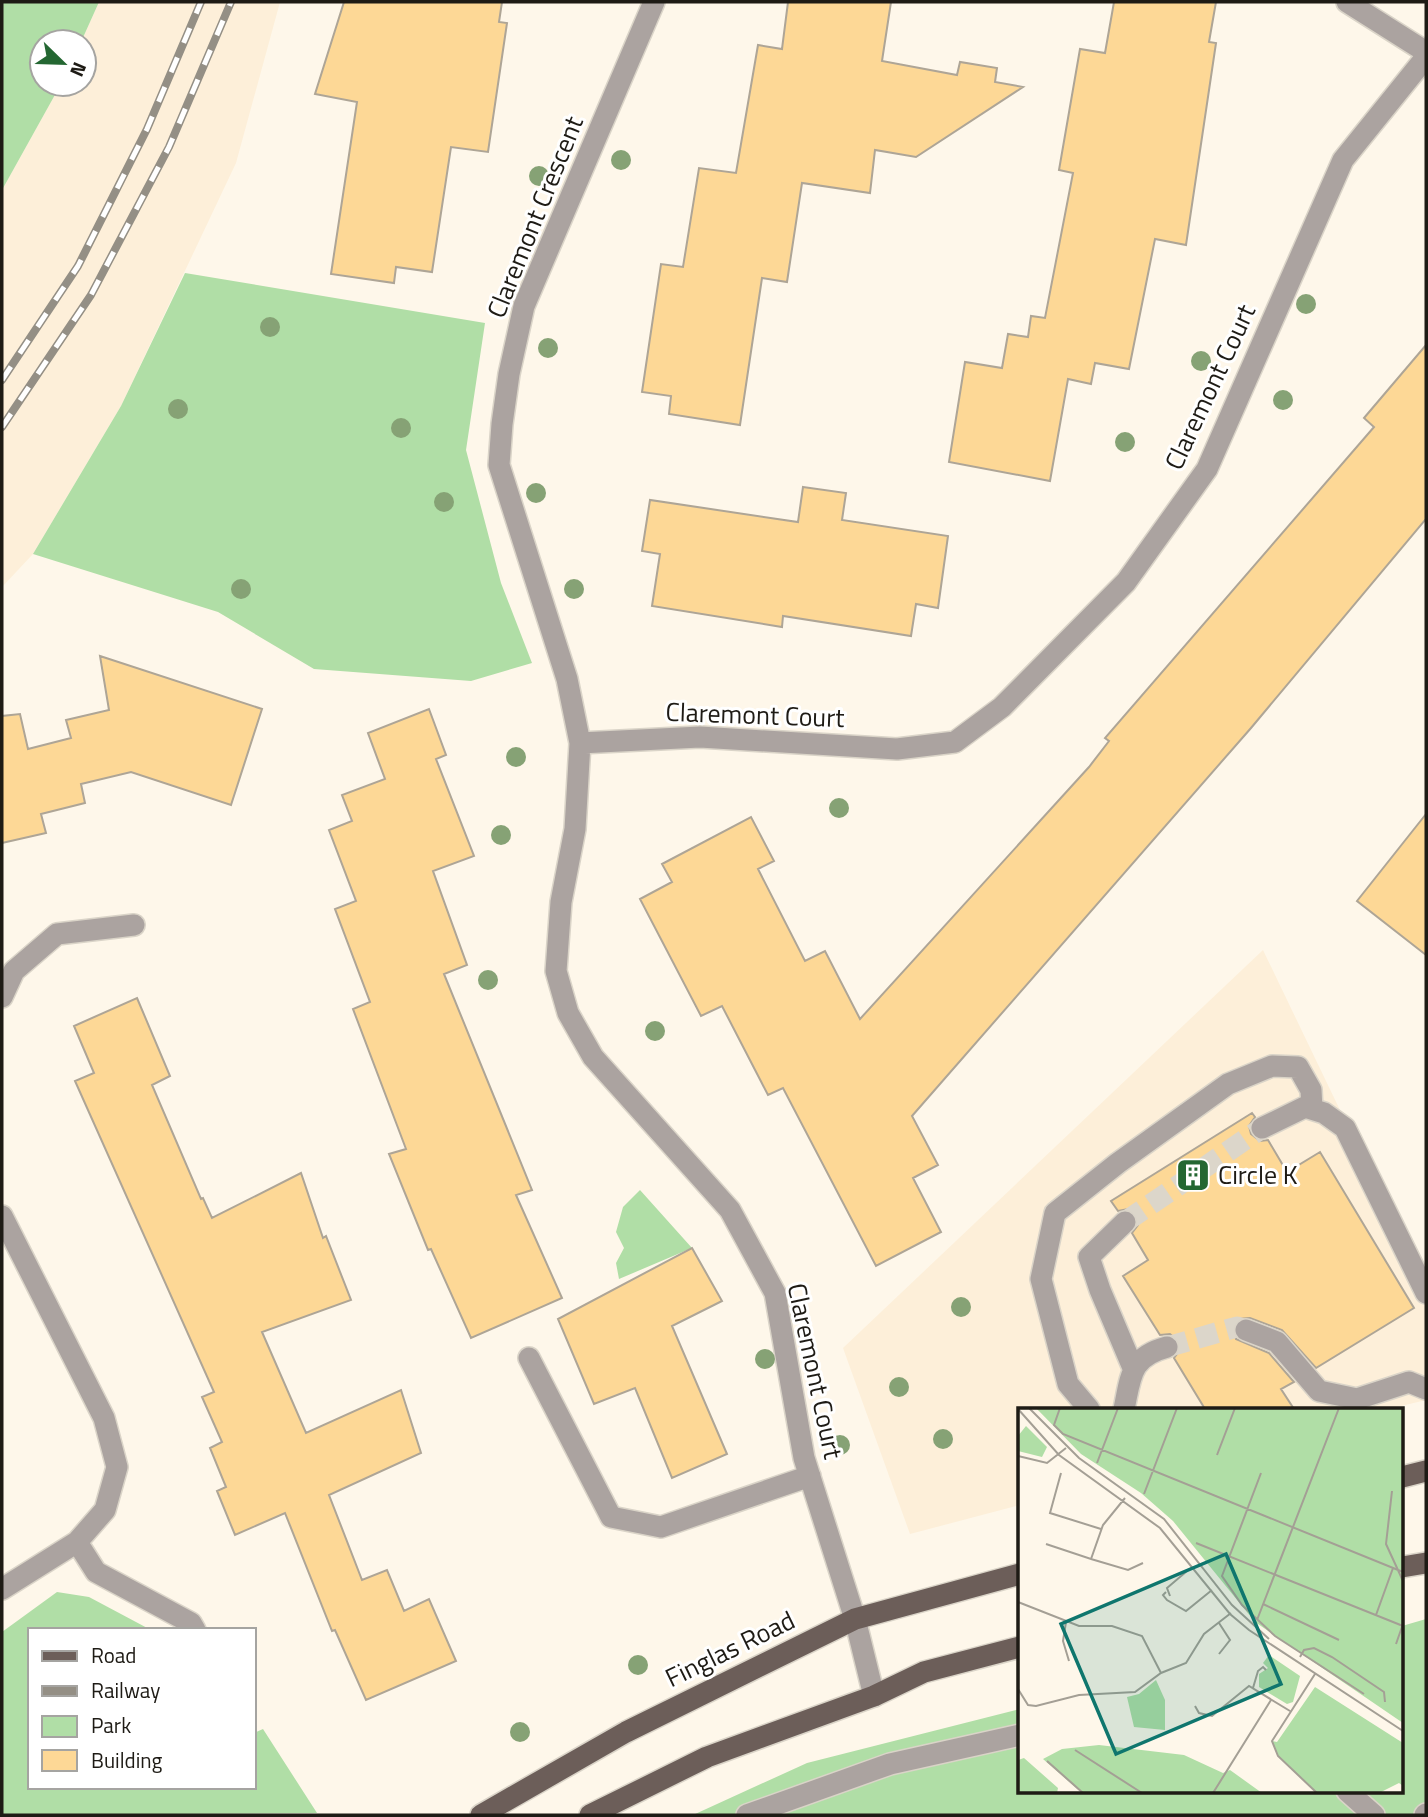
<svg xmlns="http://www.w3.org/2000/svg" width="1428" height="1817" viewBox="0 0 1428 1817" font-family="'Titillium Web',sans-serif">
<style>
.built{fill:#fdefd9}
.green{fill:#b0dea6}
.building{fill:#fdd896;stroke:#aea596;stroke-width:2}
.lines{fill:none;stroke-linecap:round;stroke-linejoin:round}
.minor-tunnel{stroke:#dcd6ca;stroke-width:21;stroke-dasharray:21 10;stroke-linecap:butt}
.minor-casing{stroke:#dad4c8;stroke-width:24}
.major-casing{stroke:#dad4c8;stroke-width:24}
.minor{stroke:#aba3a0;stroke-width:21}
.major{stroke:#6c5e59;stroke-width:21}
.rail-casing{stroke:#948f85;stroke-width:8}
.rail{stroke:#fff;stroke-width:5;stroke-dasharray:16;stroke-linecap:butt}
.tree{fill:#86a275}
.labels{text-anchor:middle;stroke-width:6;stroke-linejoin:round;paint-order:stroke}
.street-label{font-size:26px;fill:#1e1b15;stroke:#fff}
.poi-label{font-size:26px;fill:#1e1b15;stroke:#fff;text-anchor:start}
.inset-road{fill:none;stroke:#a49f95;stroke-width:2}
.view{fill:#0f766e;fill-opacity:0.15;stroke:#0f766e;stroke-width:3.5}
.inset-edge{fill:none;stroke:#1e1b15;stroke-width:3.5}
</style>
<rect width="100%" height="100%" fill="#fef7ea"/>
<path class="built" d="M99 2H280L236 163 121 406 33 554 2 587V190L61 84H84V42H81Z
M1263 950 1426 1289V1400L1389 1409H1020V1505L910 1534 843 1348Z"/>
<path class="green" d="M2 2H99L81 42H42V84H61L2 190Z
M185 273 485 323 466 450 501 583 532 663 471 681 314 669 218 612 33 554 121 406Z
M640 1190 692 1248 619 1279 616 1263 624 1248 616 1232 623 1207Z
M57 1592 89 1597 151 1630H30V1787H254V1733L263 1729 317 1813 2 1815V1632Z
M1426 1619V1815H693L807 1763 1020 1709V1791H1402V1626Z"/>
<path class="building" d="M344 2H502L499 22 507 23 488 152 451 147 432 272 396 267 394 283 331 274 357 102 315 94Z
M788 2H891L882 61 957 75 960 62 997 68 995 82 1023 87 916 157 875 150 870 193 802 183 787 282 762 278 740 425 669 414 671 396 642 392 661 264 683 267 699 168 736 173 758 45 782 49Z
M1114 2H1216L1209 42 1216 43 1186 245 1155 239 1129 369 1095 363 1091 384 1068 379 1050 481 949 462 965 362 1002 368 1008 334 1028 337 1031 316 1045 318 1073 173 1059 170 1080 49 1105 53Z
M1426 345V519L1251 728 912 1116 938 1165 913 1178 941 1232 876 1266 783 1088 768 1095 722 1006 701 1016 640 899 672 882 662 864 751 817 774 861 758 869 805 961 825 951 860 1019 1089 767 1109 741 1105 738 1374 427 1364 418Z
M803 487 846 493 842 520 948 536 938 608 916 604 911 636 783 616 782 627 652 606 660 554 642 551 650 500 798 522Z
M100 656 262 709 231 805 131 772 81 784 85 803 41 814 46 833 2 843V716L20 714 28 749 71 738 66 720 109 710Z
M429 709 446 755 436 759 474 856 433 871 467 965 444 974 532 1190 516 1195 562 1298 471 1338 431 1249 428 1250 389 1154 406 1149 353 1009 370 1002 335 909 356 901 329 830 352 821 342 795 385 779 368 733Z
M1426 814V955L1357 901Z
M137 998 170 1076 152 1085 201 1199 203 1198 212 1218 301 1173 323 1238 326 1236 351 1300 262 1332 306 1433 401 1390 421 1453 329 1495 362 1580 387 1570 404 1611 429 1599 456 1661 366 1700 335 1630 332 1631 285 1513 235 1535 217 1491 226 1487 210 1448 222 1442 202 1397 214 1392 75 1081 94 1073 74 1026Z
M1252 1113 1255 1117 1249 1126 1251 1134 1260 1141 1268 1140 1287 1172 1320 1152 1414 1308 1316 1368 1282 1330 1250 1318 1238 1319 1234 1326 1236 1339 1269 1353 1294 1382 1281 1389 1294 1409H1205L1174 1358 1180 1350 1179 1342 1170 1334 1160 1335 1123 1276 1148 1260 1132 1233 1138 1225 1135 1213 1128 1209 1118 1211 1111 1201Z
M692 1248 722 1301 672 1326 727 1454 672 1478 635 1388 594 1404 558 1319Z"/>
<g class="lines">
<path class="minor-tunnel" d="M1125 1222 1262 1128
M1167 1347 1237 1327 1246 1330"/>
<g class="minor-casing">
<path id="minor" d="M654 2 524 306 509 374 502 424 499 465 567 679 580 743 575 829 561 902 556 971 568 1013 593 1057 730 1210 775 1293 804 1458 855 1619 874 1696
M1347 2 1426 52
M580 743 700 737 897 749 955 742 1002 707 1126 582 1207 469 1343 160 1426 57
M2 997 14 971 57 934 134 925
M1262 1128 1305 1107 1324 1113 1345 1128 1426 1293
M2 1216 104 1418 117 1467 105 1510 77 1542 2 1589
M1125 1222 1089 1257 1100 1290 1133 1368
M1246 1330 1277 1342 1319 1391 1357 1399 1409 1382 1426 1389
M529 1358 611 1517 661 1527 810 1476
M1089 1409 1068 1384 1041 1279 1055 1213 1118 1163 1228 1084 1272 1066 1298 1067 1311 1090 1312 1109
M1124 1409C1131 1376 1130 1357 1167 1347
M77 1542 96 1572 191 1623 195 1630
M1347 1791 1374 1815
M747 1815 890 1764 1020 1735
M1425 1815 1426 1814"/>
</g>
<g class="major-casing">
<path id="major" d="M1402 1477 1426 1471
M1402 1567 1426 1563
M481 1815 626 1732 855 1619 1020 1574
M590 1815 707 1757 874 1696 924 1672 1020 1647"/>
</g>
<use href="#minor" class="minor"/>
<use href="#major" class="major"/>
<g class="rail-casing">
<path id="rail" d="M2 380 78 266 147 129 201 2
M2 427 91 295 169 147 231 2"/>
</g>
<use href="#rail" class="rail"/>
</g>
<g class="tree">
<circle cx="621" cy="160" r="10"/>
<circle cx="539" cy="176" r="10"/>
<circle cx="1306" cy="304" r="10"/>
<circle cx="270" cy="327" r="10"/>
<circle cx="548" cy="348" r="10"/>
<circle cx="1201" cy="361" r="10"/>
<circle cx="1283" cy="400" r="10"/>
<circle cx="178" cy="409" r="10"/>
<circle cx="401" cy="428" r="10"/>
<circle cx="1125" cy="442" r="10"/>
<circle cx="536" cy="493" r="10"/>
<circle cx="444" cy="502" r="10"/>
<circle cx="241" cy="589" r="10"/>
<circle cx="574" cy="589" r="10"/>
<circle cx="516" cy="757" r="10"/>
<circle cx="839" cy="808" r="10"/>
<circle cx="501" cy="835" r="10"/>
<circle cx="488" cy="980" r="10"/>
<circle cx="655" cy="1031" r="10"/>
<circle cx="961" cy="1307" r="10"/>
<circle cx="765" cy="1359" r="10"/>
<circle cx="899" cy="1387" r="10"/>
<circle cx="943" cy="1439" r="10"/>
<circle cx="840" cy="1445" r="10"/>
<circle cx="638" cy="1665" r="10"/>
<circle cx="520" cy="1732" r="10"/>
</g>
<defs>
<g id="building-square" transform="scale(1.75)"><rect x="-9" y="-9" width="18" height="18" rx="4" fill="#246732" stroke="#fff"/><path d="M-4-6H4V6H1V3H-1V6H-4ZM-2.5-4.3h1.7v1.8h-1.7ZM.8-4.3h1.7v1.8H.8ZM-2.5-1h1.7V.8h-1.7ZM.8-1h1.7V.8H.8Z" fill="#fff"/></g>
</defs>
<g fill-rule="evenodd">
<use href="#building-square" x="1193" y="1175"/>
</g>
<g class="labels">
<g class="street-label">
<text transform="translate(535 217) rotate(-68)" y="9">Claremont Crescent</text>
<text transform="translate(1210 387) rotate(-65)" y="9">Claremont Court</text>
<text transform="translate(755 715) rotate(2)" y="9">Claremont Court</text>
<text transform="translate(815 1371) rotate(78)" y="9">Claremont Court</text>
<text transform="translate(730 1649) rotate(-26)" y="9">Finglas Road</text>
</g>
<g class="poi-label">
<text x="1218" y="1184">Circle K</text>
</g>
</g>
<g transform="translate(1018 1408)">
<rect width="385" height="385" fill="#fef7ea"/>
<path d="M18 0H385V315L237 214 155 113 123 85 63 46ZM8 18 29 39 24 49 0 43V28ZM251 247 282 268 275 294 269 296 241 279V266L250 260 245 255ZM138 272 147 292V322L116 319 109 289 121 286ZM297 279 385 335V378L381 375 361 385H299L260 348 254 333 259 334ZM81 337 166 347 205 365 212 362 244 385H64L25 351 44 341ZM6 350 40 380 39 385H0V352Z" fill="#b0dea6"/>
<path class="inset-road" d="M11 0 61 50 146 111 214 197 251 231M42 0 36 17 45 26 385 164M0 1 41 47 142 120 212 206 231 222 385 323M199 47 217 0M0 48 29 55 48 40M79 55 100 0M43 65 32 105 83 121M243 65 204 168 224 197 257 228 346 286M374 83 368 136 385 173M126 86 159 0M178 135 385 218M28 136 73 151 85 117 107 90M73 151 110 162 125 155M148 184 145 187 149 192 168 203 194 182M152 188 149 180 169 163M0 194 61 218H94L124 228 143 265M245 196 321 232M358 207 375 160M239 212 321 0M48 214 45 233 51 253M201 215 212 232 201 246M378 236 385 216M282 249 286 242 296 240 314 249 366 284 367 294M297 266 254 333 260 348 299 385M235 280 240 263 245 259 248 262M0 281 10 297 18 298 61 287 117 284 143 265 168 255 186 226 213 205M177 298 181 305 194 308 231 278 272 303M57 342 124 385M29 353 65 385M195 385 253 292"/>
<path class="view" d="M208 146 263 276 98 346 43 216Z"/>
<rect width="385" height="385" class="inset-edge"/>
</g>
<rect width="1428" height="1817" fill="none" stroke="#1e1b15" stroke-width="7"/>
<rect x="28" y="1628" width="228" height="161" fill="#ffffff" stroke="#a5a4a1" stroke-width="2"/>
<rect x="42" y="1651" width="35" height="10" fill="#6c5e59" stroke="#a5a4a1" stroke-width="2"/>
<text x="91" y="1663" font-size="21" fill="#1e1b15">Road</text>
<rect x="42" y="1686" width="35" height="10" fill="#948f85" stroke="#a5a4a1" stroke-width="2"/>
<text x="91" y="1698" font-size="21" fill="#1e1b15">Railway</text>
<rect x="42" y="1716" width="35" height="21" fill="#b0dea6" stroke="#a5a4a1" stroke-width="2"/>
<text x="91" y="1733" font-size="21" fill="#1e1b15">Park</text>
<rect x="42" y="1750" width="35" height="21" fill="#fdd896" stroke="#a5a4a1" stroke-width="2"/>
<text x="91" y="1768" font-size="21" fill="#1e1b15">Building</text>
<g transform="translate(63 63) rotate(113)"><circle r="33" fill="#ffffff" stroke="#a5a4a1" stroke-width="2"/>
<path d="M0-5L12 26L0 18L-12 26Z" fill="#246732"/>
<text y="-10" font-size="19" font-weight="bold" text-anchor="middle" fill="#1e1b15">N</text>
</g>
</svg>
